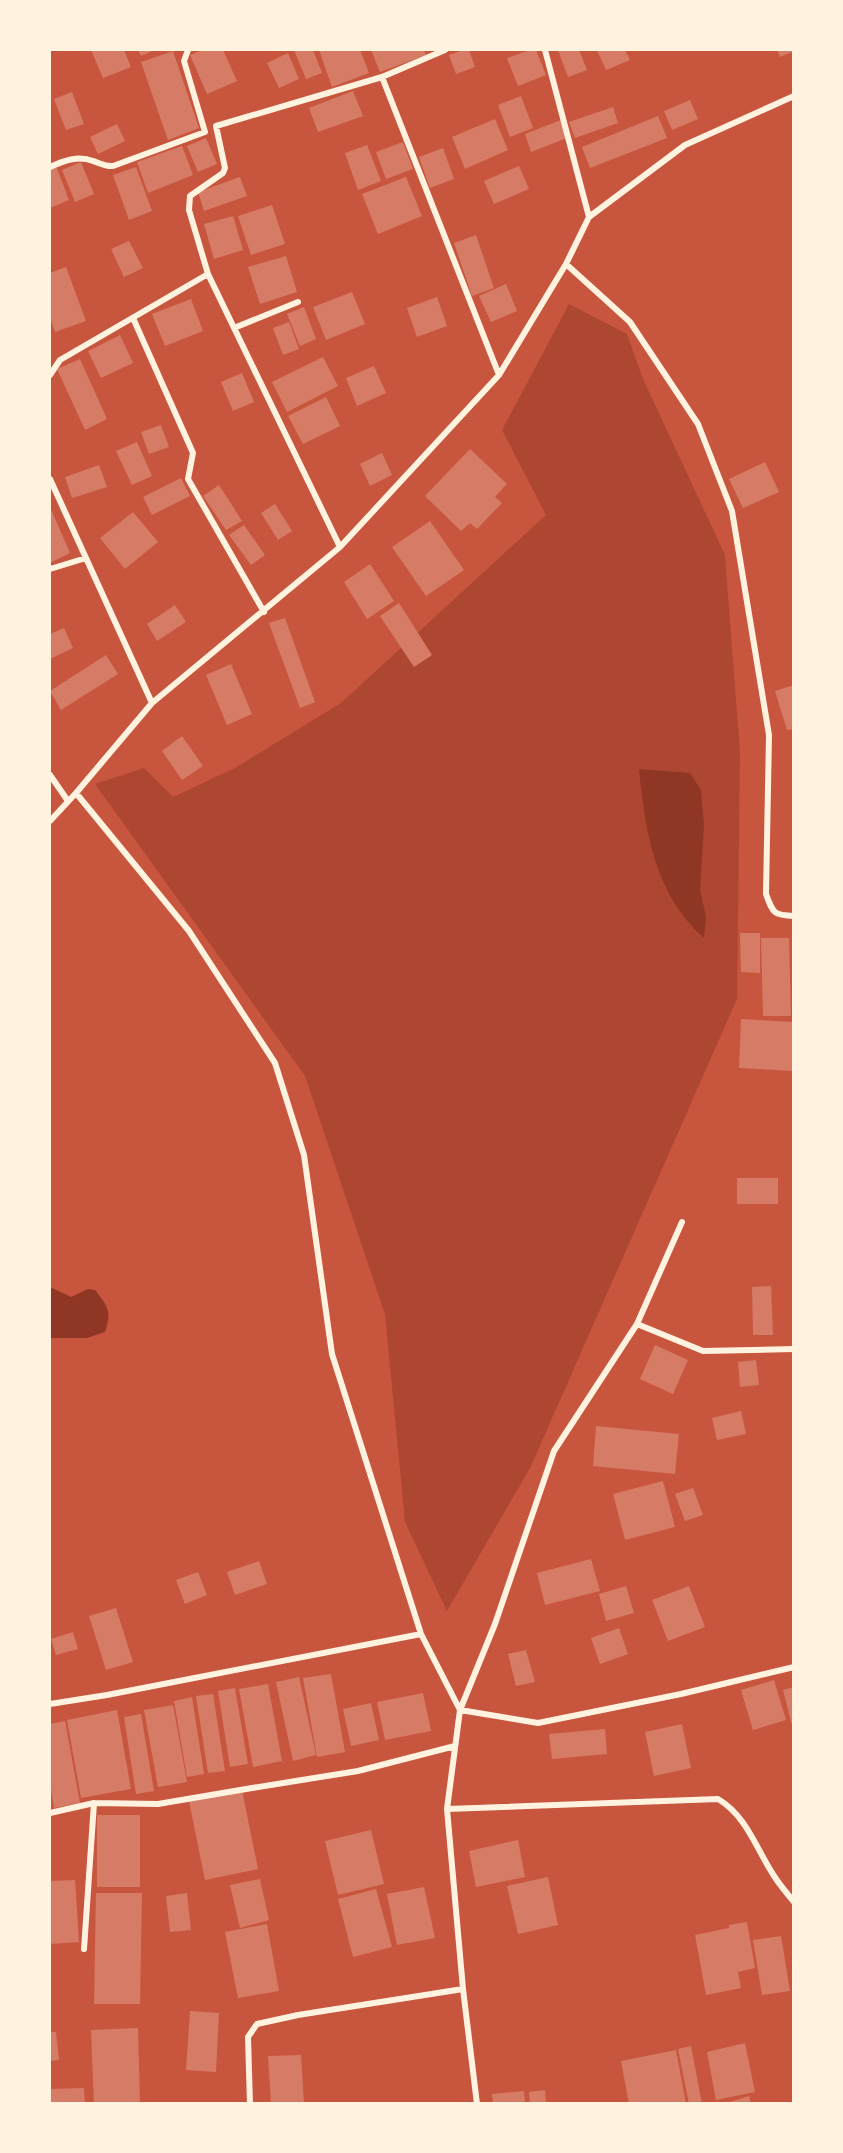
<svg xmlns="http://www.w3.org/2000/svg" width="843" height="2153" viewBox="0 0 843 2153" font-family="Lato,sans-serif">
<style>
.green{fill:#ae4732}
.water{fill:#8f3625}
.building{fill:#d67c66}
.lines{fill:none;stroke-linecap:round;stroke-linejoin:round}
.minor{stroke:#fff3e0;stroke-width:6}
</style>
<rect width="100%" height="100%" fill="#c8553d"/>
<path class="green" d="M569 304 627 334 643 379 725 555 740 752 737 999 530 1468 447 1611 405 1522 385 1314 305 1076 95 784 144 768 173 797 235 768 341 703 546 515 502 430Z"/>
<path class="water" d="M639 769 690 773 701 790 704 825 700 890 706 917 704 938C655 895 645 831 639 769Z
M50 1287 71 1297 88 1289 95 1290C108 1307 112 1311 105 1332L87 1338H50Z"/>
<path class="building" d="M91 50H124L131 67 103 78Z
M138 50H154L141 56Z
M203 50H223L237 81 207 94 190 55Z
M294 50H313L322 73 306 79Z
M319 50H360L369 73 332 87Z
M371 50H424L426 55 380 72Z
M463 50H469L475 67 456 74 449 55Z
M530 50H536L546 75 518 86 507 58Z
M558 50H579L587 70 568 77Z
M597 50H625L630 60 606 70Z
M777 50H794V51L780 57Z
M173 51 199 128 168 140 141 62Z
M288 53 299 79 279 88 267 63Z
M353 91 363 116 318 132 309 108Z
M72 92 84 124 66 130 54 99Z
M521 96 533 128 510 137 498 105Z
M690 100 698 119 672 130 664 111Z
M613 107 618 123 575 138 569 122Z
M658 116 667 138 590 168 582 147Z
M495 119 508 150 465 169 452 137Z
M561 120 567 138 531 152 525 134Z
M117 124 125 141 98 154 90 137Z
M206 138 217 164 198 172 187 146Z
M403 142 413 169 386 179 376 152Z
M367 145 381 181 358 190 345 153Z
M182 146 193 175 148 193 137 162Z
M443 148 454 179 430 188 419 157Z
M81 162 94 194 75 202 62 170Z
M56 166 69 200 50 208V169Z
M519 166 529 189 494 204 484 181Z
M136 167 152 211 129 220 113 175Z
M240 177 247 196 204 211 198 192Z
M406 177 422 216 378 234 362 194Z
M272 205 285 244 251 255 238 216Z
M233 216 243 250 214 259 204 224Z
M476 235 494 288 472 296 454 243Z
M129 241 143 268 124 277 111 249Z
M286 256 297 292 260 304 248 267Z
M66 267 86 321 55 332 50 318V273Z
M506 284 517 311 491 322 479 296Z
M352 292 365 324 326 340 313 307Z
M437 297 447 326 417 337 407 308Z
M191 299 203 331 165 346 152 314Z
M304 307 316 339 300 346 287 314Z
M289 322 299 349 283 355 273 328Z
M120 335 133 363 101 378 88 351Z
M323 357 338 386 287 412 272 382Z
M80 359 107 419 85 430 57 369Z
M374 366 386 393 357 406 346 378Z
M242 373 254 402 233 411 221 382Z
M326 397 340 426 303 444 288 416Z
M161 425 169 447 149 454 141 432Z
M137 442 152 476 132 485 116 451Z
M470 449 507 484 495 497 502 503 477 529 470 523 461 531 425 496Z
M382 453 392 475 370 486 360 464Z
M765 462 779 492 743 508 729 479Z
M99 465 107 487 72 498 65 477Z
M181 478 190 496 152 515 143 497Z
M219 485 242 521 226 530 203 496Z
M275 504 292 531 278 540 261 513Z
M50 507 70 553 50 563Z
M133 512 158 542 125 569 100 538Z
M430 521 464 570 426 596 392 547Z
M244 525 265 555 251 565 229 535Z
M370 564 394 601 367 619 344 582Z
M399 603 432 655 414 667 380 616Z
M175 605 186 622 157 641 147 624Z
M285 618 315 702 300 708 269 623Z
M64 628 73 648 50 659V634Z
M106 655 118 674 61 710 50 691Z
M231 664 252 714 227 725 206 675Z
M794 685V729L787 730 775 691Z
M182 736 203 766 182 780 162 751Z
M740 933H760V973L741 972Z
M761 938H789L791 1016H763Z
M741 1019 794 1022V1071L739 1068Z
M737 1178H778V1204H737Z
M771 1286 773 1335H753L752 1287Z
M655 1345 688 1360 673 1394 640 1379Z
M756 1360 759 1385 740 1387 738 1362Z
M741 1411 746 1434 717 1440 712 1418Z
M596 1426 679 1434 675 1474 593 1466Z
M663 1481 675 1527 625 1540 613 1494Z
M693 1488 703 1515 685 1521 675 1494Z
M591 1559 600 1591 545 1605 537 1573Z
M259 1561 267 1584 235 1595 227 1572Z
M198 1572 207 1595 185 1604 176 1580Z
M626 1586 634 1613 606 1621 599 1594Z
M689 1586 705 1627 668 1641 652 1600Z
M116 1608 133 1662 106 1670 89 1616Z
M619 1628 628 1654 600 1664 591 1638Z
M73 1632 78 1649 56 1655 51 1639Z
M526 1650 535 1682 516 1686 508 1654Z
M331 1674 345 1752 317 1757 303 1678Z
M299 1677 316 1755 293 1761 276 1682Z
M774 1680 786 1720 753 1730 741 1690Z
M268 1684 282 1761 253 1767 239 1689Z
M794 1687V1729H793L783 1690Z
M235 1688 248 1764 230 1767 218 1691Z
M423 1693 431 1731 385 1740 377 1702Z
M213 1694 225 1771 208 1773 196 1696Z
M192 1697 204 1774 187 1777 174 1701Z
M371 1703 379 1740 351 1746 343 1709Z
M173 1705 187 1782 158 1787 144 1710Z
M117 1710 131 1789 81 1798 67 1720Z
M141 1714 154 1791 136 1794 124 1717Z
M65 1721 80 1803 54 1808 50 1783V1724Z
M682 1724 691 1768 654 1776 645 1732Z
M605 1729 607 1754 552 1759 549 1734Z
M242 1790 258 1869 205 1880 189 1801Z
M97 1815H140V1887H97Z
M371 1830 384 1884 338 1895 325 1841Z
M518 1840 525 1877 476 1887 469 1851Z
M548 1877 558 1925 518 1934 507 1886Z
M260 1879 269 1920 240 1928 230 1885Z
M75 1880 79 1942 50 1944V1881Z
M424 1887 435 1938 397 1945 387 1894Z
M376 1889 392 1947 353 1957 338 1899Z
M96 1893H142L140 2004H94Z
M187 1893 191 1930 170 1932 166 1896Z
M747 1922 755 1968 738 1972 741 1988 706 1995 695 1935 729 1928V1925Z
M267 1924 279 1991 238 1998 225 1932Z
M781 1936 790 1991 762 1995 753 1940Z
M190 2011 219 2013 216 2072 186 2070Z
M138 2028 140 2104H94L91 2030Z
M50 2032H56L59 2060 50 2061Z
M745 2043 755 2092 716 2100 707 2052Z
M691 2046 702 2104H689L678 2049Z
M676 2050 686 2104H629L621 2061Z
M301 2055 304 2104H271L268 2056Z
M84 2088 85 2104H50V2089Z
M545 2090 546 2104H530L529 2092Z
M524 2091 525 2104H493L492 2094Z
M749 2096 751 2104H727V2103Z"/>
<g class="lines">
<path class="minor" d="M545 50 589 217
M382 77 499 375
M50 167C63 161 78 155 93 161 100 163 105 167 113 166L205 132 184 61 188 50
M566 264 630 322 698 424 732 511 769 735 766 894C773 913 773 915 794 916
M133 318 193 453 188 479 264 612
M234 328 298 302
M50 375 60 360 208 274
M50 479 152 703
M340 547 208 274 189 210 190 196 223 173 225 168 216 126 382 77 445 50
M50 569 86 558
M50 775 68 801
M76 793 189 931 275 1063 304 1155 332 1354 421 1634 460 1710 447 1809 463 1989 477 2104
M50 821 76 793 152 703 340 547 499 375 566 264 589 217 685 145 794 96
M682 1222 637 1324 554 1451 495 1624 460 1710 538 1723 681 1694 794 1667
M637 1324 703 1351 794 1349
M50 1704 107 1695 421 1634
M447 1809 718 1799C745 1815 755 1845 771 1871 777 1882 786 1892 794 1902
M50 1813 94 1803 158 1804 252 1788 358 1771 455 1746
M84 1949 94 1803
M250 2104 248 2037 257 2024 298 2015 463 1989"/>
</g>
<rect width="843" height="2153" fill="none" stroke="#fff3e0" stroke-width="102"/>
</svg>
